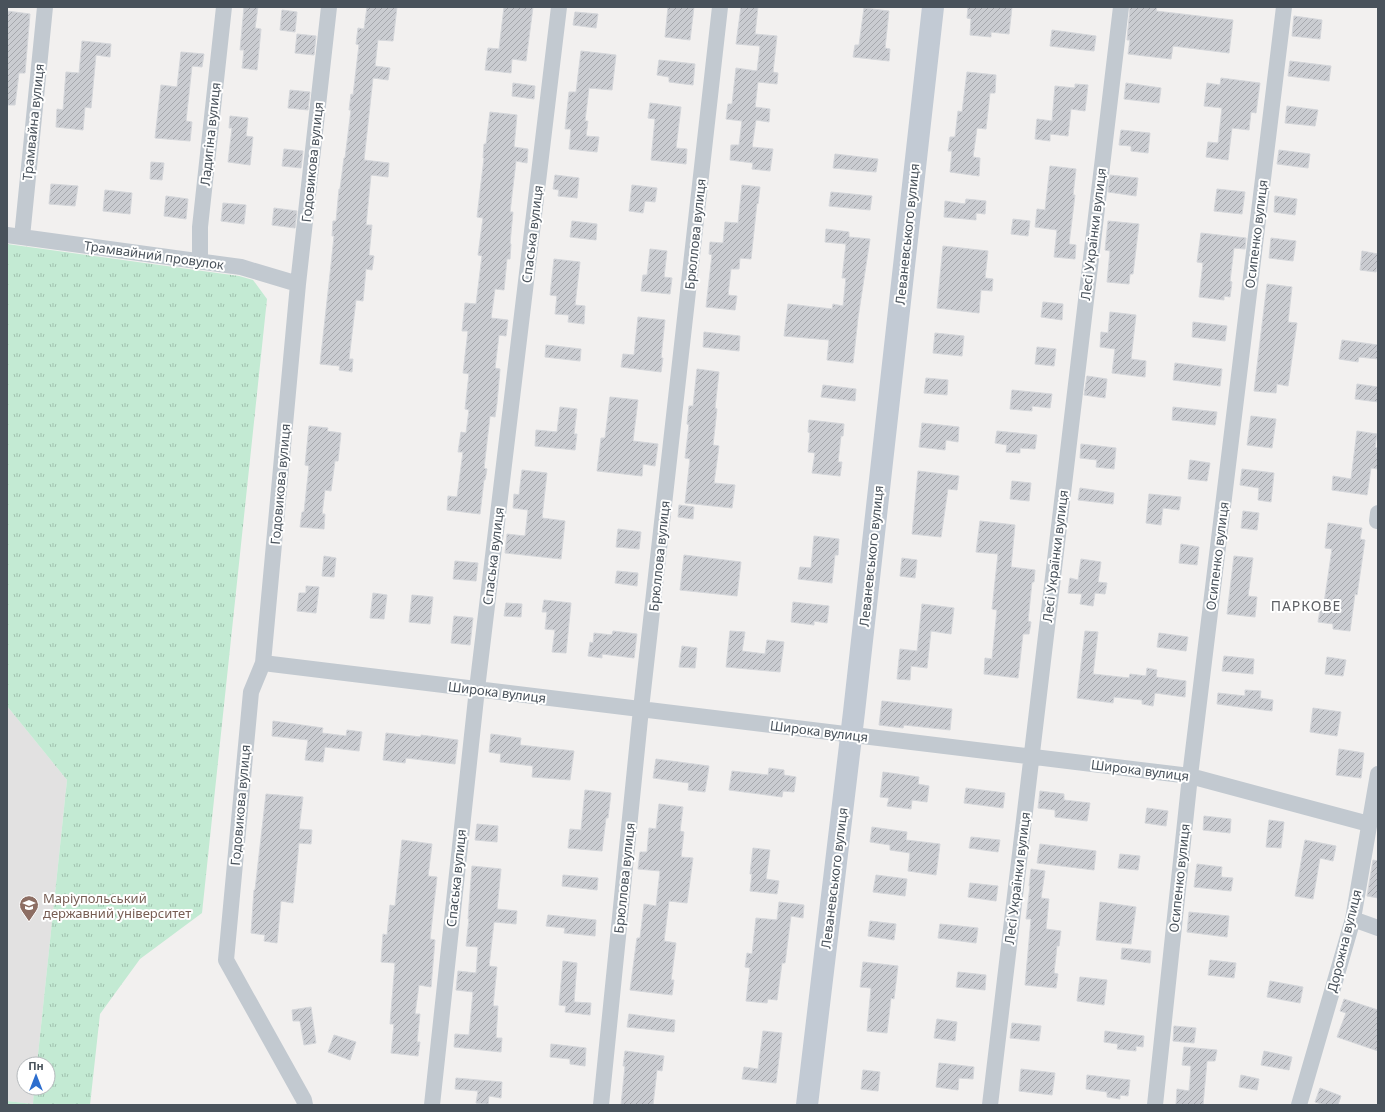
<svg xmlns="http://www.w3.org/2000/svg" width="1385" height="1112" viewBox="0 0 1385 1112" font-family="'Noto Sans',sans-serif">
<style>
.education{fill:#e2e1e1}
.grass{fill:url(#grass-tufts)}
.building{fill:url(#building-hatch);stroke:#d4d6da}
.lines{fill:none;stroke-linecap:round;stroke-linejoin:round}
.street{stroke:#c2c9d0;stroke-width:16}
.secondary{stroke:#c2cad4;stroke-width:22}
.labels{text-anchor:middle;stroke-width:4;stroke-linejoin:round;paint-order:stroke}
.street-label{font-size:13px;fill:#49525b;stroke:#fff}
.education-label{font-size:13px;fill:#785e54;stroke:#fff;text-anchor:start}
.neighbourhood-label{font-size:14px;letter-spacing:1px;fill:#5d5f63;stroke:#fff}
</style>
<defs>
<pattern id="grass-tufts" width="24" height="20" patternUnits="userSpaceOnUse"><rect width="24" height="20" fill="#c3ead3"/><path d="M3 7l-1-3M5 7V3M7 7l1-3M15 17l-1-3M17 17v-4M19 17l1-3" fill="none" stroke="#a0c0ae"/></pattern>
<pattern id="building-hatch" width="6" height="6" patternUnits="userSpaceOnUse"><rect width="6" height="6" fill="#caccd1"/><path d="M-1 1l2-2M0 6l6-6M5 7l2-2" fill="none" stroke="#a6a8ad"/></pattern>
</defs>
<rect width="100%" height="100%" fill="#f2f0ef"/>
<path class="education" d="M7 706 67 780 37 1064H24V1088H34L33 1104 7 1101Z"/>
<path class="grass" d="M7 244 239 276 253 280 267 299 202 913 140 959 100 1014 90 1105H7V1101L33 1104 34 1088H48V1064H37L67 780 7 706Z"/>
<path class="building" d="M244 7H258L255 28 261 29 257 70 242 68 244 50H240Z
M367 7H397L393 41 378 40 375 66 390 68 388 80 373 78 364 160 389 163 388 177 371 175 366 225H372L369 255 374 256 372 270 366 269 363 301 356 300 349 359H353L352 372 339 370 340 366 320 364 331 265 334 236H332L333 221H336L339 189H340L344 158H345L351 110H349L351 94 353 95 359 45 356 44 358 28 364 29Z
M504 7H533L526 61 512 59 511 73 485 70 488 48 499 49Z
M668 7H694L690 40 665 37Z
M741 7H758L755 34 777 36 773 72 778 73 777 84 758 82 755 107 770 109 769 122 756 120 752 147 773 149 770 171 752 169 753 163 730 160 731 145H739L742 121 726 119 728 104H732L736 68 757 71 760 46 736 44Z
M968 7H1012L1009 34 991 32V37L970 35 971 19 967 18Z
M1130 7H1157L1156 11 1233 20 1229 53 1173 46 1171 59 1128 54 1130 40H1127Z
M864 8 889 11 885 48 890 49 889 61 853 57 855 45H859Z
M282 10 297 12 295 32 280 30Z
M7 11 30 14 25 73H19L15 105H7Z
M575 12 598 14 596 28 573 25Z
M1294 16 1322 20 1320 39 1292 36Z
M1052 30 1096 36 1094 51 1050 46Z
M297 34 316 36 314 55 295 53Z
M82 41 111 44 110 57 96 55 91 108 85 107 83 130 56 127 57 109 63 110 66 72 79 73Z
M581 51 616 55 612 90 589 88 585 121H588L586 136 599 137 597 152 569 149 571 129H565L569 92H576Z
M181 52 204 54 202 67 192 66 186 121 192 122 190 141 155 138 161 85 177 87Z
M659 60 695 64 693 85 669 82V77L657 75Z
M1290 61 1331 66 1329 81 1288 76Z
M967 72 996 75 995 93H990L986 129 977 128 973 157 980 158 979 176 950 172 952 151H948L950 137H955L958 111 962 112Z
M1221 78 1260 83 1256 113 1251 112 1249 130 1232 128 1228 160 1206 157 1208 142 1218 143 1222 108 1204 106 1207 83 1220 85Z
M513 83 535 86 534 99 512 96Z
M1126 83 1161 88 1159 103 1124 99Z
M1075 84 1088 85 1085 111 1071 109 1068 136 1050 134V141L1035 139 1037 119 1052 121 1055 86 1075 88Z
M290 90 310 92 308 110 288 108Z
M650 103 681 107 676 148 687 149 686 164 651 160 655 119 648 118Z
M1287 106 1318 110 1315 126 1285 123Z
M490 112 517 115 514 147 528 149 527 163 516 161 510 212H513L510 243 511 244 510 259H507L504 290 495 289 491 318 508 320 506 336 499 335 495 368 500 369 497 403 495 417 490 416 484 468 487 469 485 480H484L480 514 447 510 448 496 457 497 463 452H458L461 432 466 433 469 410 465 409 469 374 463 373 468 331H462L465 303 476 304 482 256 478 255 483 218 477 217 484 158H483L484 144H486Z
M230 116 248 118 246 136 253 137 250 165 228 162 232 128H229Z
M1121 130 1150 133 1148 153 1131 151V146L1119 145Z
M284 149 303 151 301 168 282 166Z
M1279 150 1310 154 1308 168 1277 164Z
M835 154 878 159 876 172 833 168Z
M151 162 164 163 162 180 150 179Z
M1050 166 1076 169 1073 195H1075L1069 244 1076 245 1075 259 1054 257 1057 230 1035 227 1037 209 1045 210Z
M555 175 579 178 577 198 558 196 559 190 553 189Z
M1110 175 1138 178 1136 196 1108 192Z
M51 184 78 186 75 206 49 204Z
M632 185 657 188 655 202 645 201 643 213 629 211Z
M742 185 760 187 758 204 757 203 751 259 740 258 739 269H731L728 295 737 296 735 310 706 307 712 255 709 254 710 242 723 243 725 222 738 223Z
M1217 189 1245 192 1242 214 1214 211Z
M105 190 132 193 130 214 103 211Z
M831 192 872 196 870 210 829 206Z
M166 196 188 199 186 219 164 216Z
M1275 196 1297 199 1295 215 1274 212Z
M966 199 986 201 985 214 976 213V220L944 217 945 201 965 204Z
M223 203 246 205 244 224 221 221Z
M274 208 297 211 295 228 272 225Z
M1013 219 1030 221 1028 236 1011 234Z
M572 221 597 224 596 240 570 237Z
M1108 221 1139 224 1133 274H1130L1129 284 1107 282 1110 251 1105 250Z
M826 229 849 232V237L870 239 858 318 853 363 827 360 829 340 784 336 788 304 832 309 833 304 843 306 846 278H842L846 244 825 242Z
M1201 233 1246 238 1245 249 1234 248 1230 281 1232 282 1230 297 1224 296V300L1199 297 1203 263 1197 262Z
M1271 238 1296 241 1293 261 1269 258Z
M943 246 988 251 985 278 993 279 992 291 981 290 979 313 937 308Z
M650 249 667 251 664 277 672 278 670 294 641 291 643 275H647Z
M1362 251 1378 254V267H1377L1376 272 1360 270Z
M554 259 580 262 575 305 585 306 584 324 568 322 569 315 555 314 557 296 550 295Z
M1267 284 1292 287 1288 322 1297 323 1288 386 1277 384 1276 393 1254 391Z
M1043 302 1063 304 1062 320 1041 317Z
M1110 312 1136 315 1131 359 1146 361 1145 377 1112 373 1115 349 1100 347 1101 332 1108 333Z
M638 317 665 320 661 358H663L661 372 621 367 623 354 634 355Z
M1193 322 1227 326 1225 341 1192 337Z
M704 332 740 336 739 351 703 347Z
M935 333 964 336 962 356 933 353Z
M1342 340 1378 345V359L1359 357 1358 362 1339 359Z
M546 345 581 349 580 361 545 357Z
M1037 347 1056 349 1054 366 1035 364Z
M1175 363 1222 369 1220 386 1173 380Z
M697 369 719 372 715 408 717 409 713 445 719 446 714 483 735 485 732 508 685 503 690 459 685 458 689 425 687 424 689 406H693Z
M1087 376 1107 379 1105 398 1084 395Z
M926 378 948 380 947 395 924 393Z
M1357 384 1378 387V402L1355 399Z
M823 385 856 389 855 401 821 397Z
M1012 390 1052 394 1050 408 1032 406V411L1010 409Z
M610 397 638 400 633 441 658 444 655 466 643 464 642 476 597 471 601 438H605Z
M560 407 577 409 574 434H577L575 450 535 446 536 430 557 432Z
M1173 407 1217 412 1215 425 1172 420Z
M1251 416 1276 419 1272 448 1247 445Z
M809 420 844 424 843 436H841L838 462H842L840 476 812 473 815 453 808 452 810 433 808 432Z
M922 423 959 427 958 442 946 440 945 450 919 447Z
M309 426 328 428 327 431 341 433 338 461H335L331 491 325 490 322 514H325L324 529 300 527 302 512H304L309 466 305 465Z
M997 431 1037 435 1035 449 1020 448V453L1006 452 1007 445 995 443Z
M1357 431 1377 434 1375 447 1378 448V469L1371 468 1367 495 1332 490 1333 476 1351 479Z
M1081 444 1116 448 1114 469 1096 467 1097 460 1080 458Z
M1190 460 1210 463 1207 481 1188 479Z
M1242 469 1274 473 1271 502 1258 500 1259 488 1240 485Z
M522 470 547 473 542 518 565 521 561 559 505 553 507 534 525 536 528 510 513 508 514 494 519 495Z
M918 471 959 476 957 490 948 489 941 537 912 534Z
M1012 481 1031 483 1029 501 1010 499Z
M1080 488 1114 493 1113 504 1078 500Z
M1149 494 1181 497 1179 510 1163 508 1161 525 1146 523Z
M679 505 694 507 693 519 678 517Z
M1243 511 1259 513 1257 530 1241 528Z
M980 521 1015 525 1011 567 1035 570 1034 582H1032L1028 621 1031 622 1029 634H1023L1018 678 984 674 985 658 992 659 997 610 992 609 998 554 976 552Z
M1328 523 1362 528 1360 539 1365 540 1357 595 1355 594 1350 631 1333 629V624L1318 622 1320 610H1323L1332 549 1325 548Z
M618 529 641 532 639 549 616 547Z
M814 536 839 539 838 555H835L832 583 798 579 800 567 811 568Z
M1181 544 1199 547 1197 565 1179 563Z
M684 555 741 562 737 596 680 590Z
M324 556 336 558 334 577 322 576Z
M1234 556 1253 558 1248 596 1257 597 1255 617 1227 614Z
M902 558 917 560 915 578 900 576Z
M1081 559 1101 562 1098 582 1107 583 1105 594 1095 593 1093 606 1080 604 1082 594 1068 593 1070 578 1078 580Z
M455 561 478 563 476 581 453 579Z
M617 571 638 573 637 586 615 583Z
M306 586 319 587 316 613 297 611 299 593H306Z
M373 593 387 595 384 619 370 618Z
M412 595 433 597 430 624 409 622Z
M544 600 571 603 566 653 552 652 555 630 545 629 547 612H542Z
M793 602 829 606 827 623 814 621V625L791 622Z
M506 603 522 604 521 617 504 616Z
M922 604 954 608 951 634 931 631 927 668 911 666 910 680 897 679 900 649 917 651Z
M454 616 473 618 470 645 451 643Z
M613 631 637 634 634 658 602 654V658L588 656 590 642 593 643 594 633 612 635Z
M730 631 745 632 742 651 765 654 767 640 784 642 780 672 726 667Z
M1085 631 1098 632 1093 674 1129 678 1130 674 1146 676 1147 668 1157 670 1156 677 1186 681 1185 697 1155 693 1153 706 1142 704V700L1114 697 1113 703 1077 698Z
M1159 633 1188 637 1186 651 1157 647Z
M682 646 697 648 695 668 679 667Z
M1224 656 1254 659 1253 674 1222 671Z
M1327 657 1346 660 1343 676 1325 674Z
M1245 690 1261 691 1260 698 1273 700 1272 711 1217 704 1218 693 1245 696Z
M882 701 952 709 950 730 904 725 903 728 879 725Z
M1313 708 1341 712 1337 736 1310 732Z
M273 721 323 728 322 733 346 736 347 730 362 732 359 751 325 747 323 762 305 760 308 740 272 736Z
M386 733 421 737V735L458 740 455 764 406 758 405 763 383 760Z
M491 734 521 738 520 745 574 751 570 780 532 777 533 766 500 762 501 754 489 752Z
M1339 749 1364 753 1361 778 1336 775Z
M656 759 709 766 705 792 688 790 689 783 653 778Z
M769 768 784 770V775L796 777 794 792 783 791 782 797 729 790 732 771 768 775Z
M883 772 919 777 918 784 929 786 927 802 912 800 911 809 887 806 889 798 880 797Z
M966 788 1005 793 1003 808 964 803Z
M585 790 611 793 608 818H606L602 851 568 848 570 829 581 830Z
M1040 791 1064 794V800L1090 803 1087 821 1055 817V810L1038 808Z
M266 794 303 797 299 829 312 830 311 844 299 843 293 903 281 901 277 943 264 941 265 935 251 933 254 890H255Z
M659 804 683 807 680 831 684 832 681 857 693 858 687 903 669 901 664 941 676 943 671 980H674L672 995 630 990 637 938H640L644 904 656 906 660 871 638 869 640 852H647L649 828 656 829Z
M1147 808 1168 811 1166 826 1145 823Z
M1204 816 1231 819 1230 833 1203 830Z
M1269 820 1284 822 1281 848 1266 847Z
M477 824 498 826 497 842 475 840Z
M872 827 907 832 906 840 940 844 936 875 908 871 910 853 890 850V845L870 842Z
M971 837 1000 840 998 852 969 848Z
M402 840 432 844 428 876 437 877 430 939 435 940 431 987 419 985 415 1014H420L417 1042H420L418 1056 391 1053 394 1024H390L395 963 381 962 383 934 387 935 390 905 395 906Z
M1305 840 1336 846 1333 861 1320 858 1313 899 1295 896Z
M1040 844 1096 851 1094 870 1037 863Z
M753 848 770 850 766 879 779 881 777 894 750 891 752 874H750Z
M1120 854 1140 856 1138 870 1118 868Z
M1373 860 1378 861V898L1367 896Z
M1197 864 1222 867 1221 877 1233 878 1231 891 1194 887Z
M472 866 501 869 497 909 517 911 516 924 494 922 489 966 497 967 493 1006H498L496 1038H502L501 1052 454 1047 455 1034 469 1035 473 992 456 990 458 971 476 973 478 947 466 946 469 919H468Z
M1031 869 1045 871 1041 898 1049 899 1046 929 1061 931 1059 946H1057L1054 973 1058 974 1056 988 1025 985 1031 919H1026L1030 886H1029Z
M563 875 598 878 597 890 562 886Z
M876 875 907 879 905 896 873 892Z
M970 883 998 886 996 901 968 897Z
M779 902 804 905 803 918 791 916 785 963H782L777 1000 768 999 767 1003 746 1001 750 968 745 967 747 953 752 954 756 918 777 920Z
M1100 902 1136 907 1131 944 1096 940Z
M1189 912 1229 916 1227 937 1187 932Z
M548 915 596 920 595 936 564 933 565 928 546 926Z
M870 921 896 924 894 940 868 936Z
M940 924 978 928 976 943 938 938Z
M1122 948 1151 951 1150 963 1121 959Z
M1210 960 1236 963 1234 978 1208 975Z
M563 961 577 963 574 1002 591 1003 590 1015 565 1012 566 1006 559 1005Z
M863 962 898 966 894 999 891 998 887 1033 867 1031 871 988 860 987Z
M958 972 986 975 985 990 956 987Z
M1080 977 1107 980 1104 1005 1077 1001Z
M1270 981 1303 987 1300 1003 1267 997Z
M1344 999 1378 1010V1051L1337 1037 1346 1013 1340 1011Z
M311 1007 316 1043 304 1045 300 1021H293L292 1010Z
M629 1014 675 1020 674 1032 627 1027Z
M937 1019 957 1022 955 1041 934 1038Z
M1012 1023 1041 1026 1039 1041 1010 1038Z
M1174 1026 1196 1028 1194 1043 1173 1041Z
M763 1031 782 1033 776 1083 742 1079 744 1067 758 1069Z
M1105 1031 1144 1036 1143 1047 1136 1046V1051L1117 1049 1118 1044 1104 1042Z
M334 1035 356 1042 350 1060 328 1052Z
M551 1044 586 1048 585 1066 570 1064V1059L550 1057Z
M1184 1047 1217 1050 1215 1061H1207L1203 1105H1176L1177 1089 1189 1091 1191 1066 1182 1065Z
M625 1051 664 1056 662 1071 657 1070 653 1105H621L625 1066H623Z
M1264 1051 1292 1057 1289 1070 1261 1065Z
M939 1063 974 1067 973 1079 959 1078 958 1090 936 1087Z
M1021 1069 1055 1073 1052 1095 1019 1091Z
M863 1070 880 1072 878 1091 861 1089Z
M1087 1075 1130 1080 1128 1096 1120 1095V1099L1107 1097V1092L1086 1089Z
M1241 1075 1259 1079 1257 1090 1239 1087Z
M456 1078 502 1082 501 1098 489 1096 488 1104 476 1103 478 1091 455 1089Z
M1320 1088 1341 1096 1338 1105H1325L1315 1102Z"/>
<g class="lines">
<path class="street" d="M7 235 241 267 298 284
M22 237 45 7
M200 261V227L224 7
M1378 513 1377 521H1378
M263 663 1190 776 1369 824
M1353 919 1378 928
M305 1105 304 1100 226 960 251 692 263 663 298 284 329 7
M432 1105 477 689 559 7
M601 1105 641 709 720 7
M990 1105 1121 7
M1155 1105 1190 776 1284 7
M1299 1105 1353 919 1378 774"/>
<path class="secondary" d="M807 1105 854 712 933 7"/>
</g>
<defs>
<g id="university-pin" transform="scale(1)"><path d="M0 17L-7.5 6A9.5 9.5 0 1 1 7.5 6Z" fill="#8d6e63" stroke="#fff"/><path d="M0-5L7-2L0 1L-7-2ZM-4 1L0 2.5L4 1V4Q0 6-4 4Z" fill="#fff"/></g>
</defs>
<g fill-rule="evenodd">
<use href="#university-pin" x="29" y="905"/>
</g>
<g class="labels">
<g class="street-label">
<text transform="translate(33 122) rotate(-84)" y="5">Трамвайна вулиця</text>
<text transform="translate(210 134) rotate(-84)" y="5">Ладигіна вулиця</text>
<text transform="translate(312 162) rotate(-84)" y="5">Годовикова вулиця</text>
<text transform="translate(532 234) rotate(-83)" y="5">Спаська вулиця</text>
<text transform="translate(695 234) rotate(-84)" y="5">Брюллова вулиця</text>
<text transform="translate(907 234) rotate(-84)" y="5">Леваневського вулиця</text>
<text transform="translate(1093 234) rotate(-83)" y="5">Лесі Українки вулиця</text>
<text transform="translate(1256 234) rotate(-83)" y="5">Осипенко вулиця</text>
<text transform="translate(154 255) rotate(8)" y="5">Трамвайний провулок</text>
<text transform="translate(280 484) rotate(-85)" y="5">Годовикова вулиця</text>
<text transform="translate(493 556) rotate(-83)" y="5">Спаська вулиця</text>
<text transform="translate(659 556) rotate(-84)" y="5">Брюллова вулиця</text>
<text transform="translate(871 556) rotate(-84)" y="5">Леваневського вулиця</text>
<text transform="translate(1055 556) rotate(-83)" y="5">Лесі Українки вулиця</text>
<text transform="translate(1217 556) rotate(-83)" y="5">Осипенко вулиця</text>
<text transform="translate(497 692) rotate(7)" y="5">Широка вулиця</text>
<text transform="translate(819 731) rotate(7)" y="5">Широка вулиця</text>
<text transform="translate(1140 770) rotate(7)" y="5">Широка вулиця</text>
<text transform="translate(240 805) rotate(-85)" y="5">Годовикова вулиця</text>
<text transform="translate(456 878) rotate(-84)" y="5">Спаська вулиця</text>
<text transform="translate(624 878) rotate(-84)" y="5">Брюллова вулиця</text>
<text transform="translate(834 878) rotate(-83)" y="5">Леваневського вулиця</text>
<text transform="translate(1017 878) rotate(-83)" y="5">Лесі Українки вулиця</text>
<text transform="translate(1179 878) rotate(-84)" y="5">Осипенко вулиця</text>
<text transform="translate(1344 941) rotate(-76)" y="5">Дорожна вулиця</text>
</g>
<g class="education-label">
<text x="43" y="903">Маріупольський<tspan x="43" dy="15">державний університет</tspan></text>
</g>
<g class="neighbourhood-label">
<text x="1306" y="611">ПАРКОВЕ</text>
</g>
</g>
<rect width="1385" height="1112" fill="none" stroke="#49525b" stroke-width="16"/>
<g transform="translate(36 1076)"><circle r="19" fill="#ffffff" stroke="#b6babd"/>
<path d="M0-3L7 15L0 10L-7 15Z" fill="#2d6ece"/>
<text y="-6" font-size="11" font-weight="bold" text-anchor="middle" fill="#49525b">Пн</text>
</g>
</svg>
